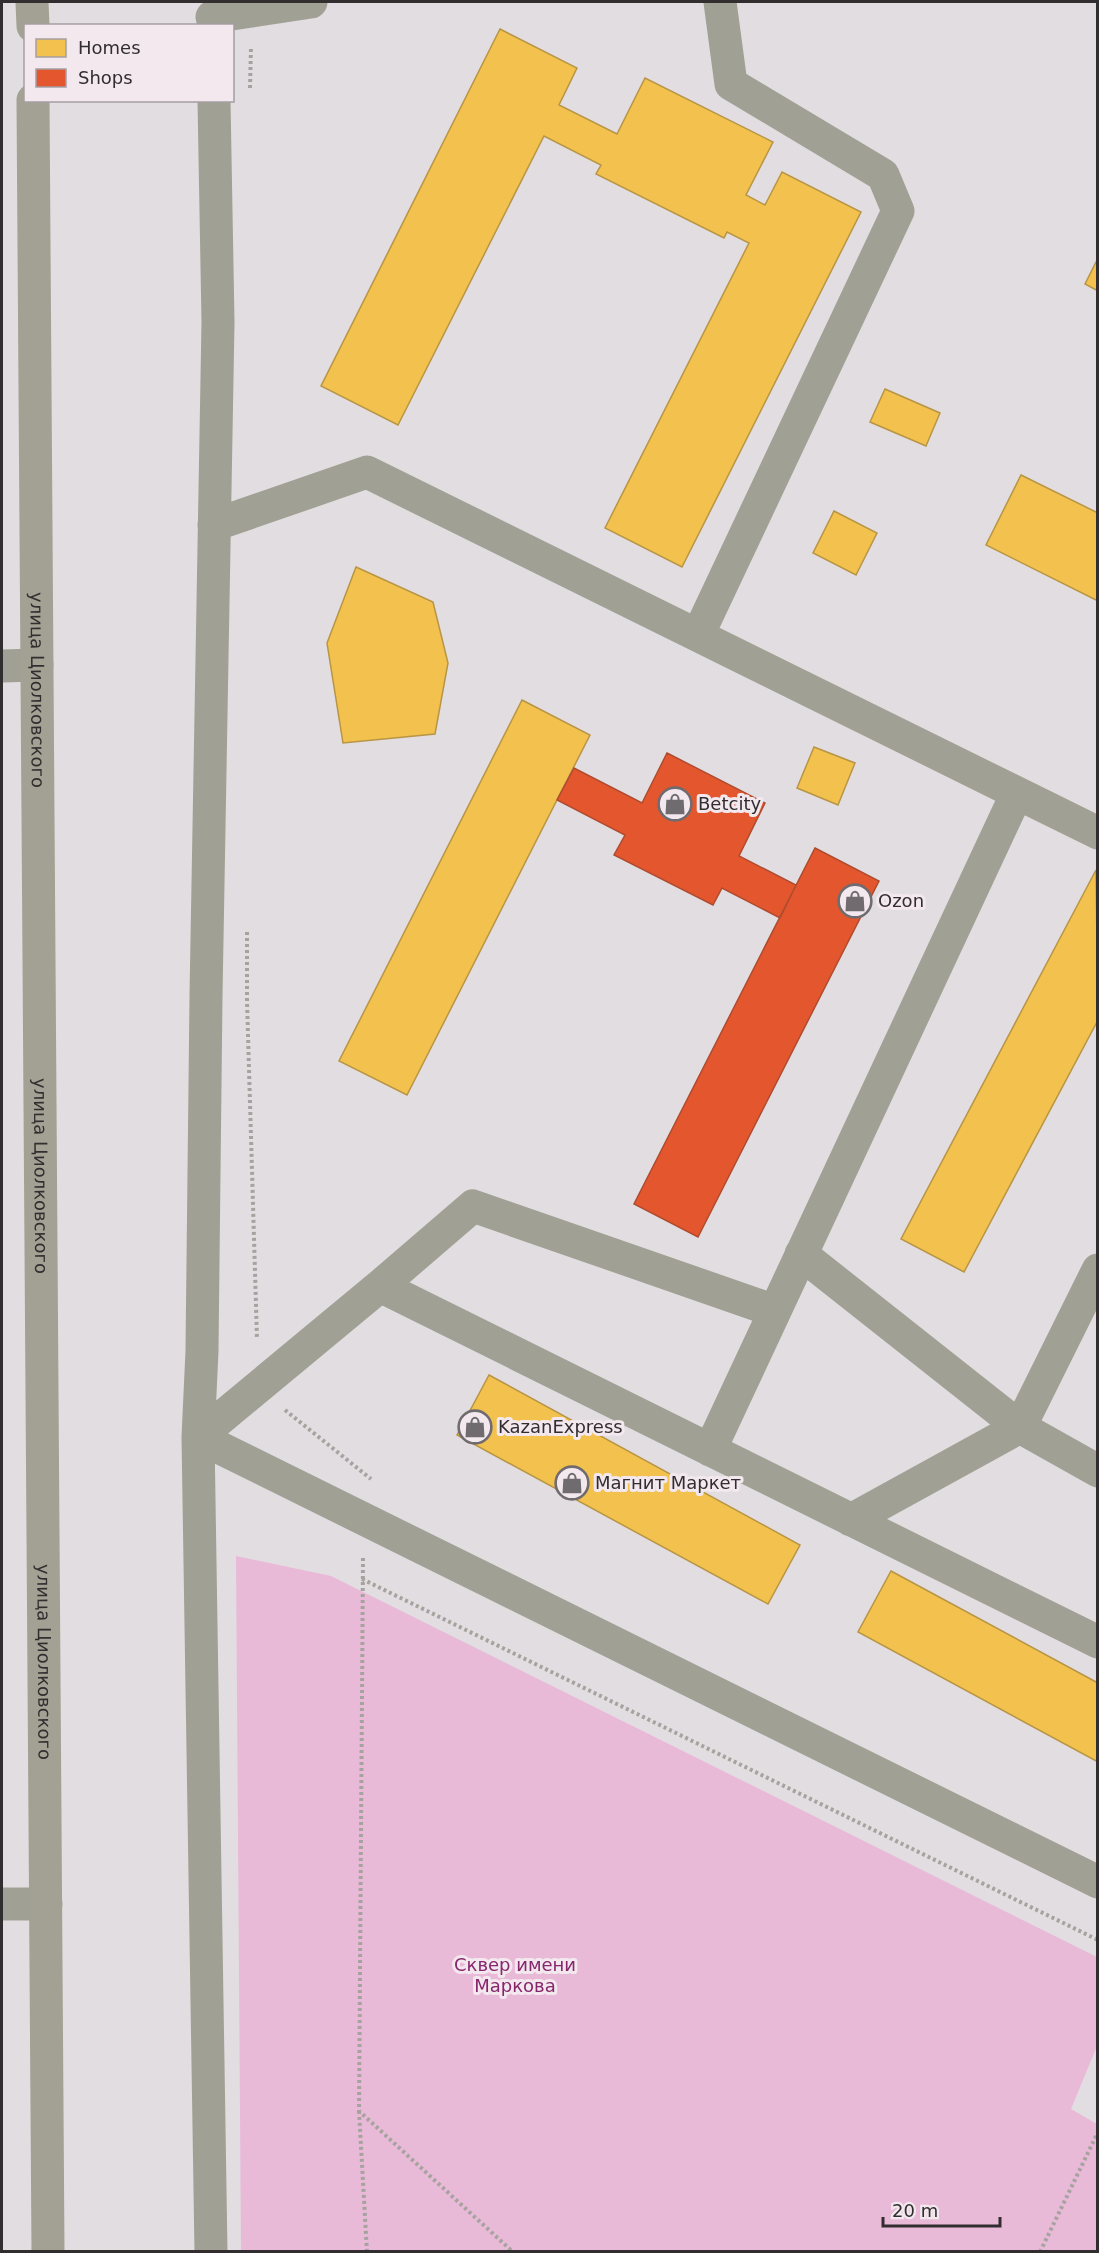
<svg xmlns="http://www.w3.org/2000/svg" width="1099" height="2253" viewBox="0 0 1099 2253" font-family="'DejaVu Sans',sans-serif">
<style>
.green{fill:#e9b9d8}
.homes{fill:#f2c14e;stroke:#b89545;stroke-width:1.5}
.shops{fill:#e4572e;stroke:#af4b2f;stroke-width:1.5}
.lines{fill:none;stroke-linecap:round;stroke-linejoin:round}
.path{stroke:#a6a39f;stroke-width:4;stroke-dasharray:3 3;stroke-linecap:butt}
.minor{stroke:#a1a094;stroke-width:33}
.major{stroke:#a3a094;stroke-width:33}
.labels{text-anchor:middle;stroke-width:6;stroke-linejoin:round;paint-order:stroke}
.street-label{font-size:18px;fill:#322e30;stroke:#f2e8ee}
.poi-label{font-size:18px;fill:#322e30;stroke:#f2e8ee;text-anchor:start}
.park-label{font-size:18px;fill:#88266d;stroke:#f2e8ee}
</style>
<rect width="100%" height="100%" fill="#e2dde0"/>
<path class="green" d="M236 1556 331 1576 1097 1957V2046L1071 2109 1097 2124V2251H241Z"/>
<path class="homes" d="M500 29 577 68 559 105 617 134 645 78 773 142 746 195 765 205 782 172 861 212 682 567 605 528 749 243 727 232 724 238 596 174 601 165 544 136 398 425 321 386Z
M1098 258V291L1085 284Z
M885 389 940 413 926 446 870 422Z
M1021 475 1098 513V601L986 545Z
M834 511 877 533 856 575 813 553Z
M356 567 433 602 448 663 435 734 343 743 327 643Z
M522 700 590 735 407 1095 339 1061Z
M814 747 855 763 838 805 797 788Z
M1096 870 1098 1020 964 1272 901 1239Z
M489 1375 800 1545 768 1604 457 1435Z
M891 1571 1098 1683V1762L858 1632Z"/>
<path class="shops" d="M667 753 765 803 739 856 796 885 780 918 722 888 713 905 614 855 625 835 557 800 574 768 642 803Z
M815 848 879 881 698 1237 634 1204Z"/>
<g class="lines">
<path class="path" d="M250 88 251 47
M247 932V1001L257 1339
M285 1410 371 1479
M363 1558 359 2111 513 2252
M362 1579 1098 1940
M359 2111 367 2252
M1040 2252 1098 2132"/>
<path class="minor" d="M212 17 311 2
M214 525 367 472 1098 833
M698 635 898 211 883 175 731 84 720 2
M2 666 37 665
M801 1254 1020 1427 1098 1471
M380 1286 473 1206 775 1311
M198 1437 380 1286 1098 1642
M198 1437 1098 1882
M710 1450 1017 793
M851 1520 1020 1427 1098 1270
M2 1904H46
M211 2252 198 1437 202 1351 206 996 218 322 214 100"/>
<g class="major">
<path d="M32 2 33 26"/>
<path id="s1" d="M33 100 48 2252"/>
</g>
</g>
<defs>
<g id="shop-ring" transform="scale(1.725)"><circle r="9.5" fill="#f2e8ee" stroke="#706b6e" stroke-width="1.5"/><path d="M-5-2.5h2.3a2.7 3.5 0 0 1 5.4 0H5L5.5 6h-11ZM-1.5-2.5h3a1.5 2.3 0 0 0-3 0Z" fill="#706b6e"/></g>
</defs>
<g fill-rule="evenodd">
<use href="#shop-ring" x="675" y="804"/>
<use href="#shop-ring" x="855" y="901"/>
<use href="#shop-ring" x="475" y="1427"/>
<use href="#shop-ring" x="572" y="1483"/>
</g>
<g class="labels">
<g class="street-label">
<text dy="6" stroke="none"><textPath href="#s1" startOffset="590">улица Циолковского</textPath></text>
<text dy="6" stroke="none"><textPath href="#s1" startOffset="1076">улица Циолковского</textPath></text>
<text dy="6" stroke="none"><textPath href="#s1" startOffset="1562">улица Циолковского</textPath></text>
</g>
<g class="poi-label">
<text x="698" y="810">Betcity</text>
<text x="878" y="907">Ozon</text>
<text x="498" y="1433">KazanExpress</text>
<text x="595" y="1489">Магнит Маркет</text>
</g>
<g class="park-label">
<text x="515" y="1971">Сквер имени<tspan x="515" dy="21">Маркова</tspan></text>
</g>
</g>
<rect width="1099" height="2253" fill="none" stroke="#322e30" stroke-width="6"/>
<rect x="24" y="24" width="210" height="78" fill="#f2e8ee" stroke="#a59ea2" stroke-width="1.5"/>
<rect x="36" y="39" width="30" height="18" fill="#f2c14e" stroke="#a59ea2" stroke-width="1.5"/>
<text x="78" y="54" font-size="18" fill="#322e30">Homes</text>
<rect x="36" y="69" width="30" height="18" fill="#e4572e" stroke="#a59ea2" stroke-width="1.5"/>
<text x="78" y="84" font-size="18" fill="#322e30">Shops</text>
<path d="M883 2217v9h117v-9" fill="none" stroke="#322e30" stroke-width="3"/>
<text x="892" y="2217" font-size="18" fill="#322e30" stroke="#f2e8ee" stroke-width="4.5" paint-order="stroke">20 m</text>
</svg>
